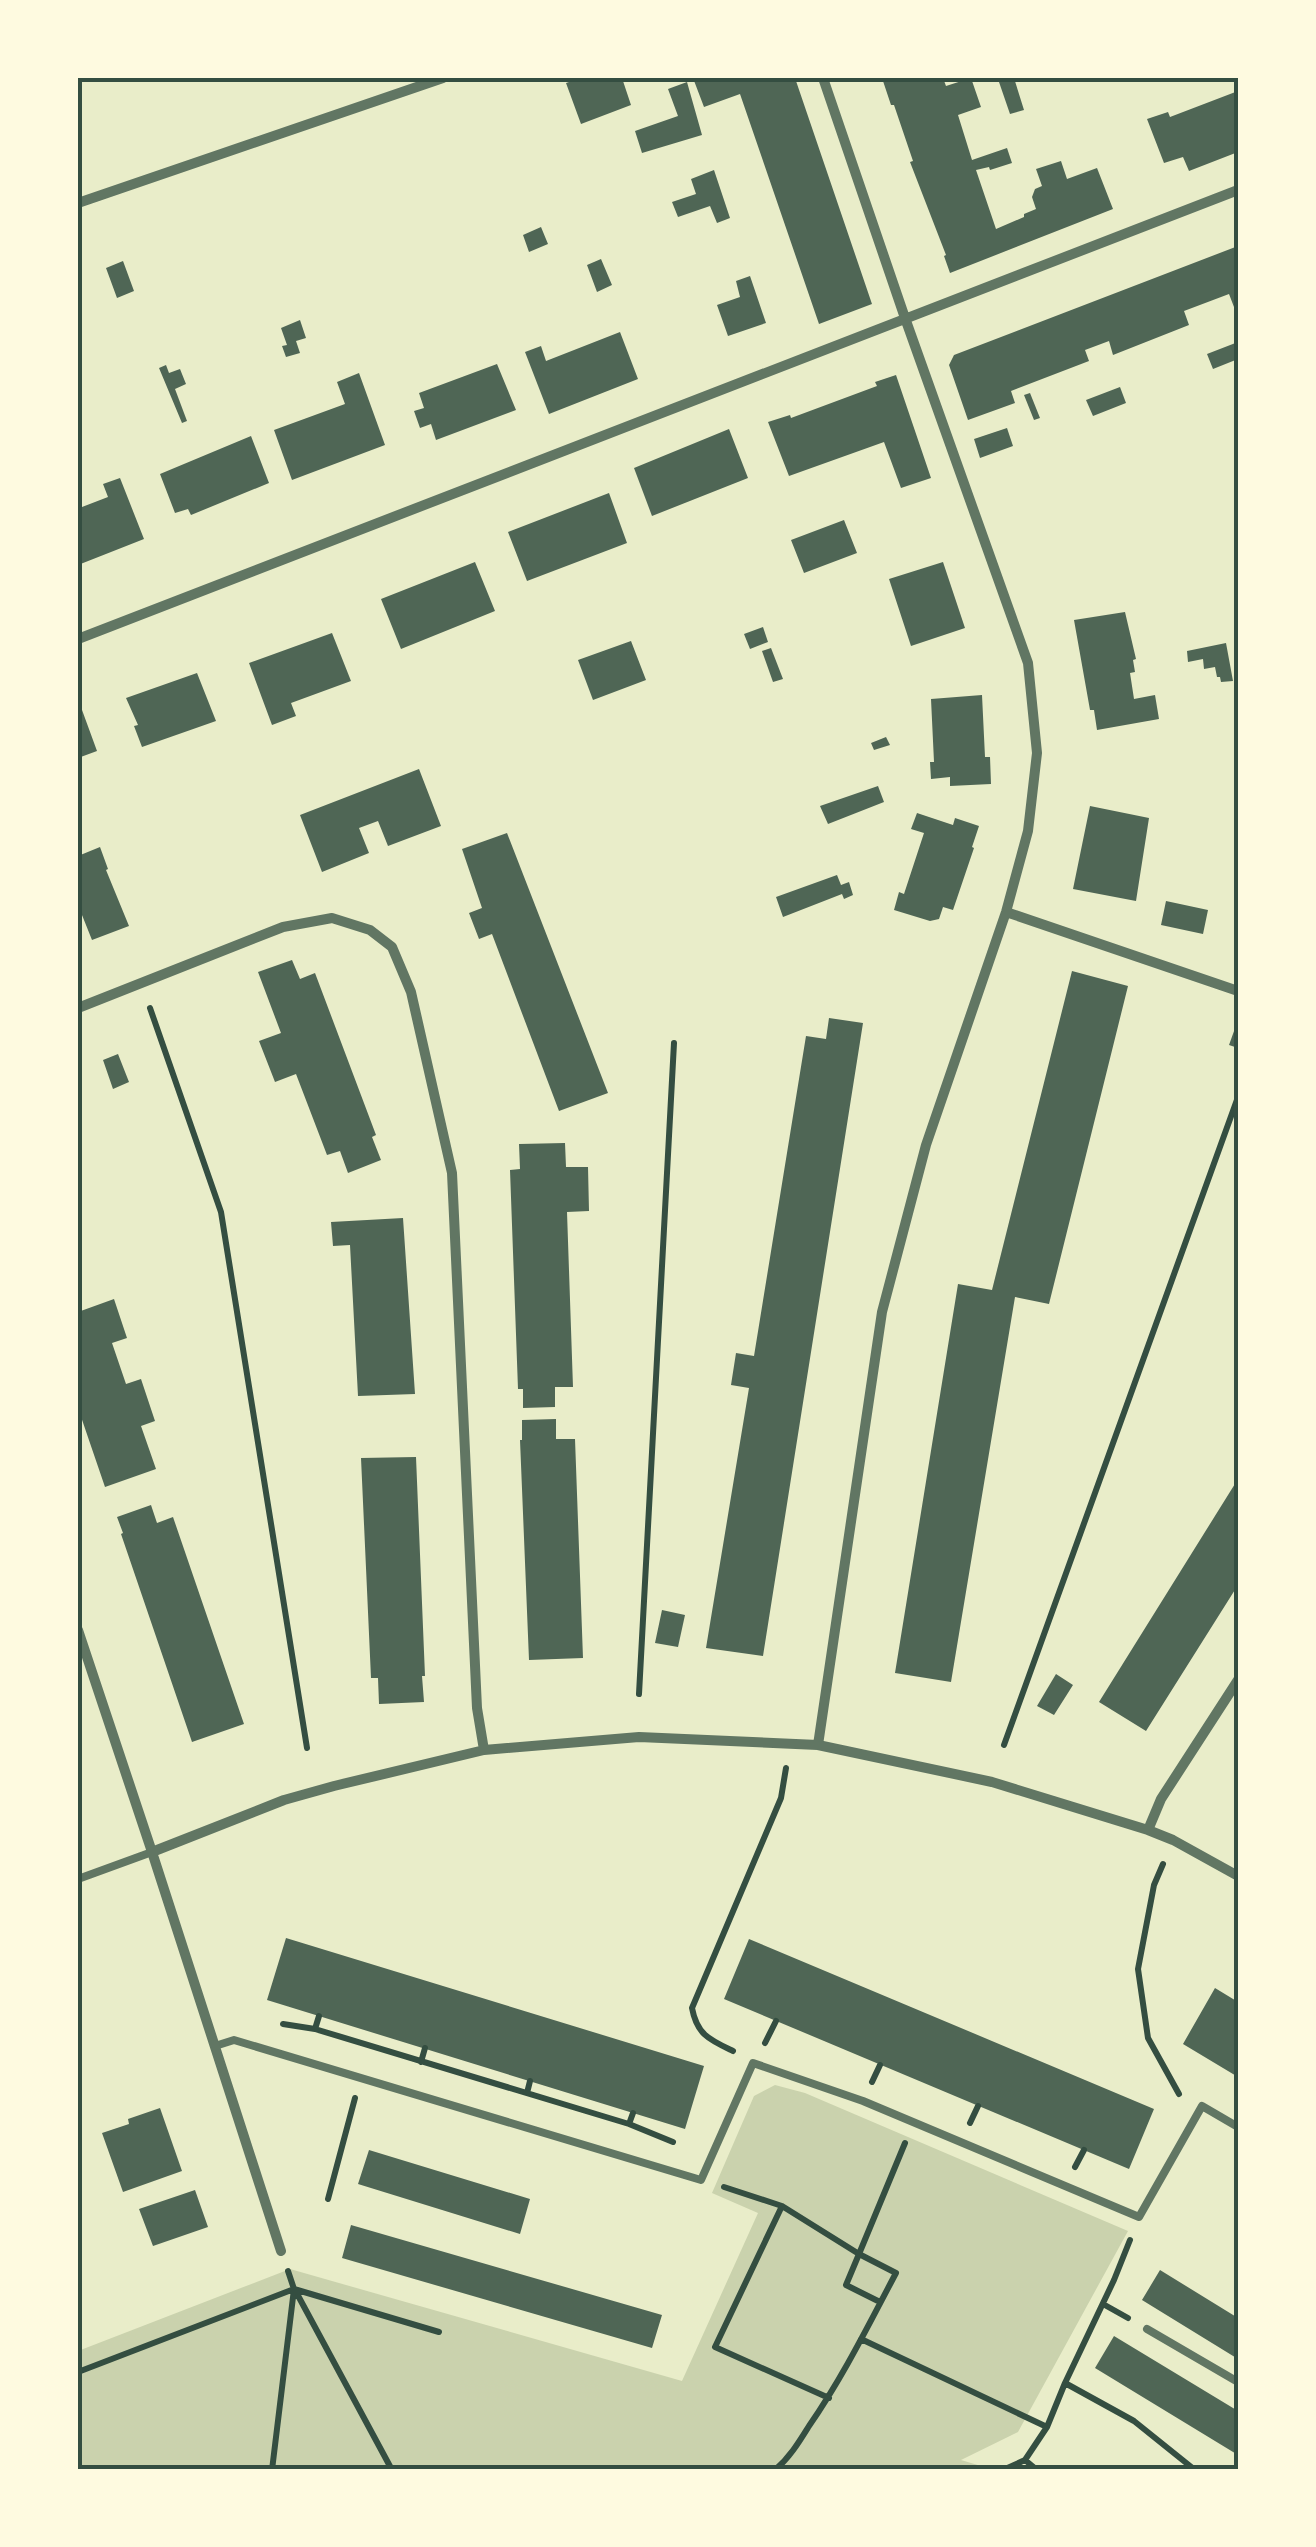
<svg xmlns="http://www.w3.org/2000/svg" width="1316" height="2547" viewBox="0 0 1316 2547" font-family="Quicksand,sans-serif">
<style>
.green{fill:#cad2ad}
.building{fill:#4f6655}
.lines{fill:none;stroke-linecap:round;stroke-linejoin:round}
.path{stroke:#344e41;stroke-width:6}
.service{stroke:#617663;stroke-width:8}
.minor{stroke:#617663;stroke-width:10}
.neatline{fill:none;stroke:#344e41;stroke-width:4}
</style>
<rect width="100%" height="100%" fill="#e9edc9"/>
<path class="green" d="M775 2085 805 2093 1128 2231 1018 2432 961 2460 991 2469 78 2470V2351L290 2269 682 2381 758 2213 712 2193 754 2096Z"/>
<path class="building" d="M581 78H631L623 81 631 105 581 124 566 83Z
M693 78H795L872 304 819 324 740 94 704 107Z
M882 78H943L946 86 971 78 981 107 958 115 972 160 1007 148 1012 163 990 170 989 167 976 170 996 229 1024 217V214L1036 209 1032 197 1035 189 1042 186 1036 169 1061 161 1067 179 1097 168 1113 209 950 273 944 256 946 255 910 162 913 161 894 105H891Z
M1014 78 1024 110 1010 114 999 82Z
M687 82 702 135 642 153 635 131 678 116 668 89Z
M1238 91V152L1189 171 1183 157 1164 163 1147 119 1168 112 1170 117Z
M714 170 730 218 717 223 710 206 678 217 672 202 696 194 691 179Z
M541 227 548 244 529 252 523 235Z
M1238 246V305L1234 307 1229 294 1184 311 1189 325 1113 355 1109 341 1085 350 1089 361 1011 391 1015 403 968 420 949 365 954 355Z
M601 259 612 285 597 292 587 265Z
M123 261 134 291 117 298 106 268Z
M750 276 766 323 728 336 717 305 740 297 736 281Z
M300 320 306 338 296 341 300 353 286 357 282 346 287 345 281 328Z
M620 332 638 379 549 414 525 352 541 346 546 361Z
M1238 342V359L1213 369 1207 354Z
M497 364 516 410 436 440 431 424 420 428 414 411 424 408 419 393Z
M166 365 169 373 180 369 186 384 175 389 187 421 182 423 159 368Z
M359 373 385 445 292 480 274 430 345 404 337 382Z
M896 375 931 478 901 488 884 442 789 476 768 422 790 415 791 418 877 386 875 382Z
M1120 387 1126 403 1093 416 1086 400Z
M1030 393 1040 418 1034 420 1024 395Z
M1007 428 1013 446 980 458 974 439Z
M729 429 748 478 652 516 634 468Z
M251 436 269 483 191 515 188 509 175 513 160 474Z
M120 478 144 539 78 565V497L82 507 108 497 103 484Z
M609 493 627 543 527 581 508 532Z
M844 520 857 553 804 573 791 540Z
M475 562 495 611 401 649 381 599Z
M943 562 965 628 911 646 889 579Z
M1125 612 1136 659 1133 660 1135 672 1130 673 1134 699 1155 695 1159 719 1097 730 1094 710H1090L1074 620Z
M763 627 768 642 750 649 744 634Z
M332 633 351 681 291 703 296 716 272 725 249 663Z
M631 641 646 680 593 700 578 660Z
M1226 643 1233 681 1221 682 1220 677H1217L1215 667 1204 669 1203 659 1188 662 1187 651Z
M771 648 783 679 773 682 762 651Z
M197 673 216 721 142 747 134 726 138 725 126 698Z
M982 695 985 757H990L991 784 950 786V777L931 779 930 762H934L931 699Z
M78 699 97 751 78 758Z
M886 737 890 745 874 750 871 743Z
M419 769 441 826 388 846 378 821 359 828 369 853 322 872 300 815Z
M878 786 884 802 828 824 820 806Z
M1090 806 1149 818 1136 901 1073 889Z
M917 813 953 825 955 818 979 826 972 847 974 848 953 910 943 907 939 919 930 921 894 910 899 892 904 894 924 833 911 829Z
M507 833 608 1093 559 1111 492 934 479 939 469 913 482 908 462 849Z
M100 847 108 869 106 870 129 926 92 940 78 905 82 904 78 892V856Z
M837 875 841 885 849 882 853 895 844 899 842 894 783 917 776 897Z
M1166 901 1208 910 1203 934 1161 925Z
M292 960 300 979 315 973 376 1135 372 1137 381 1160 348 1173 340 1151 327 1155 296 1074 275 1082 259 1041 281 1033 258 972Z
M1072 971 1128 986 1049 1304 1015 1297 951 1682 895 1673 958 1284 992 1290Z
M829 1018 863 1023 763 1656 706 1648 749 1388 731 1385 736 1353 754 1356 806 1036 826 1039Z
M1238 1020V1048L1229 1045Z
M118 1054 129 1082 113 1089 103 1060Z
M565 1143 566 1167H588L589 1211 567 1212 573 1387H555V1407L523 1408V1389H518L510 1170 520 1169 519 1144Z
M403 1218 415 1394 358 1396 350 1245 333 1246 331 1222Z
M114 1299 127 1338 112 1343 126 1384 141 1379 155 1421 141 1426 156 1469 105 1487 78 1408V1312Z
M556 1419V1439H575L583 1658 529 1660 520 1440H522V1420Z
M416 1457 425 1676H422L424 1702 379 1704 378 1678H371L361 1458Z
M1238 1479V1585L1146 1731 1099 1702Z
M151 1505 157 1523 173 1517 244 1724 192 1742 121 1534 123 1533 117 1517Z
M662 1610 685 1615 678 1647 655 1643Z
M1056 1674 1073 1685 1054 1715 1037 1706Z
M286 1938 704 2066 685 2129 267 2000Z
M749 1939 1154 2109 1129 2169 724 1999Z
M1215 1988 1238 2002V2077L1183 2044Z
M160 2108 182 2171 123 2192 102 2133 129 2124 128 2119Z
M369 2150 530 2199 520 2234 358 2184Z
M195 2190 208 2227 153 2246 139 2209Z
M351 2225 662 2315 652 2348 342 2258Z
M1160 2270 1238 2318V2359L1142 2300Z
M1114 2336 1238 2411V2455L1095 2368Z"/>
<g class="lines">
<path class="path" d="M150 1008 221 1212 307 1748
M639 1694 674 1043
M1004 1745 1238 1097
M1163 1864 1154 1885 1138 1969 1148 2038 1179 2094
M283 2024 315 2029 629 2124 673 2142
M315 2029 319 2016
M765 2043 776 2021
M733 2051C710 2040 697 2035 692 2008L781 1798 786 1768
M421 2062 425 2048
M872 2082 880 2065
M527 2093 530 2081
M970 2123 978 2106
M629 2124 633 2113
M1075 2167 1084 2150
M724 2187 782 2206 859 2254 905 2143
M328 2199 355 2098
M782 2206 715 2347 829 2398
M295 2290 392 2470
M1103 2304 1128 2318
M861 2339 1047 2427
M78 2372 294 2289 439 2332
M1065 2383 1134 2421 1195 2470
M1025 2460 1037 2470
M272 2470 294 2289 288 2271
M775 2470C790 2457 799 2442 809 2426 843 2377 869 2324 896 2273L859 2254 846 2285 880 2302
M1003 2470 1025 2460 1047 2427 1065 2383 1114 2280 1130 2240"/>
<path class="service" d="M78 1879 152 1852
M215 2046 234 2040 701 2180 753 2063 863 2101 1139 2217 1202 2106 1238 2127
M1147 2329 1238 2382"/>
<path class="minor" d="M78 203 443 78
M78 639 1238 190
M1006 912 1238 991
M78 1008 283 927 332 918 370 930 392 947 411 992 452 1173 477 1708 484 1750
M78 1630 152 1852 281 2251
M818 1745 882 1312 926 1145 1006 912 1028 831 1037 753 1028 663 905 318 823 78
M1148 1830 1161 1799 1238 1680
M152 1852 284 1800 334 1786 484 1750 639 1737 818 1745 992 1782 1148 1830 1173 1840 1238 1876"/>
</g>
<rect width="1316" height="2547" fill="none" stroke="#fefae0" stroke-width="160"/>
<rect x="80" y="80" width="1156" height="2387" class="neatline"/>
</svg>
